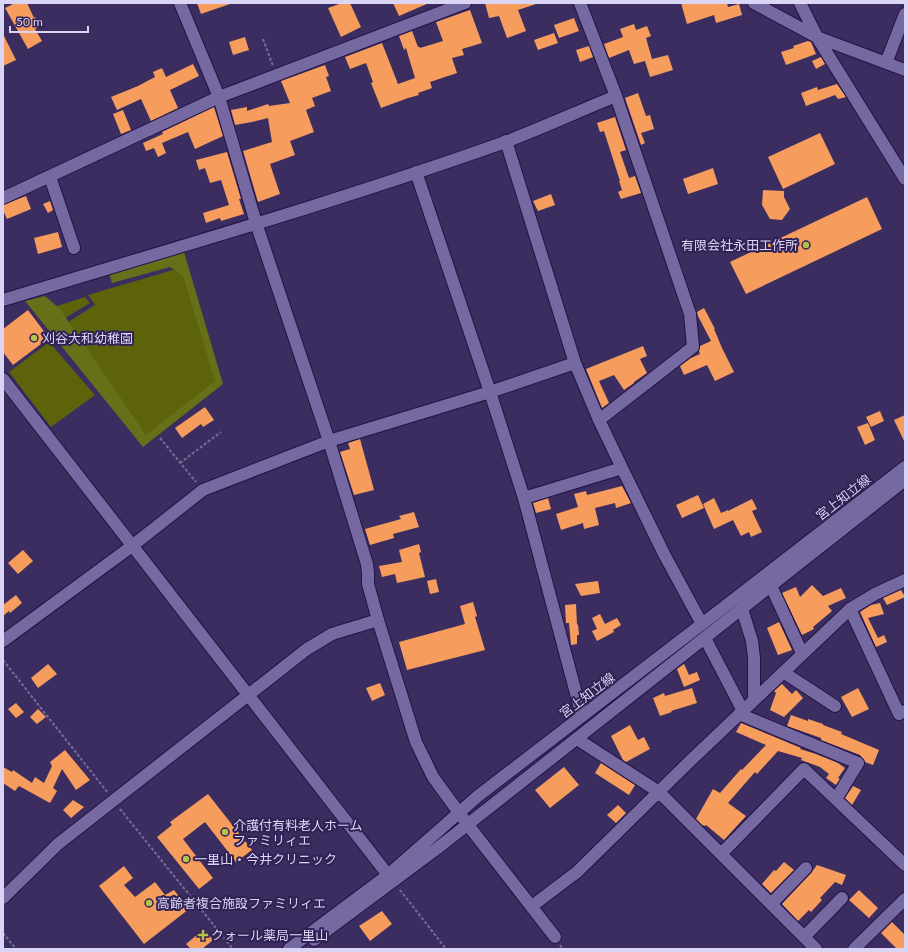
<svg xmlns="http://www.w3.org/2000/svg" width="908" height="952" viewBox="0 0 908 952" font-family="Lato,'Noto Sans JP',sans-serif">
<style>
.green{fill:#5c630a}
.forest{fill:#676f19}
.building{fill:#f69d5e}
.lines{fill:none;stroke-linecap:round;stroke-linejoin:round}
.street-casing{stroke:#231244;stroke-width:14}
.secondary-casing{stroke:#231244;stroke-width:14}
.path{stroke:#776c98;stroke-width:2;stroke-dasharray:3 2;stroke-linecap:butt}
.street{stroke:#7668a1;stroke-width:12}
.secondary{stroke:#7668a1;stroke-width:12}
.poi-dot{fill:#b6c149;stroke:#312255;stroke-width:1.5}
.labels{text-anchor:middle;stroke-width:4;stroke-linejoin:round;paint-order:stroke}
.poi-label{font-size:13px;fill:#dbd5f5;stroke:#312255;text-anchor:start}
.street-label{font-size:13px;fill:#dbd5f5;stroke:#312255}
</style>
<rect width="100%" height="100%" fill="#3b2d60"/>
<path class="green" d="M183 267 219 384 146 441 65 324 95 305 88 295Z
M85 297 90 303 62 320 54 307Z
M49 342 95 395 51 427 9 372Z"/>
<path class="forest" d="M184 252 223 384 143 447 25 301 45 296 60 309 146 435 215 381 183 276 170 267 112 283 109 273Z"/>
<path class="building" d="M15 3H27L34 18 35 17 40 26 35 29 42 41 28 49 5 8Z
M197 3H230V4L201 14Z
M342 3H350L361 27 341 37 328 8Z
M393 3H429L399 16Z
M485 3H536V4L518 10 526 31 507 38 499 16 489 18Z
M681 3H727L728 7 739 4 742 15 716 23 714 15 687 24Z
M470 10 482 43 462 49 464 55 452 58 457 73 430 82 432 88 418 93 419 95 408 98 381 108 371 83 373 82 366 63 350 69 345 57 382 43 398 84 415 78 406 48 404 50 399 36 412 31 418 47H420V48L443 41 436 22Z
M574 18 579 31 559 38 554 25Z
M634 24 636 30 647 26 651 36 646 38 652 59 668 55 673 70 650 77 645 61 634 64 629 50 609 58 604 44 623 37 620 29Z
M554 33 558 43 538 50 534 40Z
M3 34 16 60 3 66Z
M245 37 249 50 233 55 229 42Z
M808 41 811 42 816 54 786 65 781 52 794 48 793 46Z
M589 46 593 57 580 62 576 50Z
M821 57 825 64 816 69 812 61Z
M193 64 199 76 170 90 178 108 151 121 141 99 117 110 111 97 138 86 155 77 153 72 162 68 166 77Z
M325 65 329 76 326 77 331 91 312 98 315 106 306 110 314 132 290 141 295 155 270 164 280 194 258 202 243 151 272 142 268 118 252 122 235 125 231 110 247 107V111L268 104 269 106 290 103 281 81Z
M837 84 846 97 838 99 835 95 806 106 801 93 817 87 818 90Z
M638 93 646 116 650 115 654 129 641 133 645 143 641 145 625 98Z
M214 107 223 136 195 149 188 132 162 143 166 153 158 157 154 148 146 151 143 143 163 134 162 132Z
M123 110 131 130 121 134 113 114Z
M615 117 626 150 620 152 629 178 635 176 641 193 621 199 618 192 622 190 619 181H620L604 131 600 132 597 123Z
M820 133 835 164 783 189 768 157Z
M227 152 241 199H239L244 214 221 221 220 218 206 223 203 213 229 205 221 180 210 183 205 168 199 170 196 160Z
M713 168 718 184 688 194 683 179Z
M763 190 784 191V197L790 209 782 220 770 219 762 205Z
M551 194 555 205 538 211 533 201Z
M26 196 31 209 7 219 3 210V205Z
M867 197 882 229 746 294 730 262Z
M50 201 53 210 48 213 43 204Z
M58 232 62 247 38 254 34 238Z
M704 308 715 329H714L722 348 734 372 715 381 707 365 684 375 680 366 691 358 700 354 699 351 700 346 711 341 698 316 697 312Z
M28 310 49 338 13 365 3 352V329Z
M643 346 647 356 640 359 647 373 634 382V383L624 390 614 375 599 381 609 403 602 408 586 369Z
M205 407 214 420 203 427 201 424 182 438 175 428Z
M880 411 884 421 871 427 866 417Z
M905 415V443L894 420Z
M868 423 875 440 865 445 857 427Z
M360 439 374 490 354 495 340 452 350 449 348 443Z
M622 486 631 503 616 508 615 503 595 508 599 525 584 529 583 523 561 530 556 514 578 507 574 494 586 491 587 495Z
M698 495 704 508 682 518 676 505Z
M548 498 551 509 536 513 533 503Z
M714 498 721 513 728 510V511L752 499 757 509 752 511 762 532 751 537 749 532 741 536 733 520 714 529 703 504Z
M414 512 419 527 393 534 394 538 370 545 365 529 401 519 399 516Z
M419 544 421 552 419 553 425 577 397 583 395 574 382 577 379 566 402 562 399 550Z
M23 550 33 561 18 574 8 563Z
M436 579 439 592 430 594 427 581Z
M598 581 600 593 581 596 575 584Z
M812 585 823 596 841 588 846 598 828 606 832 611 813 627 814 629 802 635 782 593 796 587 800 597Z
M901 590 905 597 887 605 883 598Z
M16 595 22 603 10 613 9 611 3 616V605Z
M473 602 477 616 475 617 485 650 407 670 399 642 465 624 460 606Z
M880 603 884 614 868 618 878 638 884 635 887 642 876 647 860 612 871 605Z
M576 604 577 625 578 624 579 635H577V644L571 645 569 623H566L565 605Z
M600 614 605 624 617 618 621 625 613 630 614 632 597 641 592 631 597 629 592 618Z
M779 622 792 650 778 655 767 628Z
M48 664 57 674 38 688 31 678Z
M684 664 689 675 697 672 700 680 684 687 677 669Z
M380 683 385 695 372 701 366 688Z
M782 684 792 694 796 690 803 698 784 717 770 710 776 693 774 691Z
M692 688 697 703 671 711 672 712 660 716 653 698 664 693 665 696Z
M858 688 869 709 852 717 841 697Z
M16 703 24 712 16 718 8 709Z
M38 709 46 717 37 724 30 717Z
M791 715 808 721V719L823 724V725L842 732 841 734 879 750 873 765 865 762 860 755 821 740V738L787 726Z
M741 723 801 748 800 749 816 754 838 763 845 768 838 778 840 779 836 785 826 778 829 774 820 767 801 760 802 758 778 751 757 774 755 772 728 803 746 816 724 840 706 825 705 826 702 825 696 819 713 789 720 793 741 769 742 770 766 745 736 732Z
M630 725 638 740 644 737 650 749 626 762 623 760 611 736Z
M65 750 90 780 76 790 62 769 53 788 57 791 50 803 19 786 15 791 3 783V767L12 772 13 770 32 783 35 777 44 783 52 766 50 762Z
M601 763 635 785 629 795 595 773Z
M564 767 579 785 550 808 535 790Z
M853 786 861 790 852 805 845 798Z
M208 794 252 850 236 862 205 822 183 839 213 878 199 889 157 837 172 825 170 822Z
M73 800 84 807 71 818 63 810Z
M618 805 626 813 616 823 607 815Z
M784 862 794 870 771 893 762 884 774 870 776 871Z
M817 865 846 875 842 885 835 882 820 898 822 900 811 912 809 910 798 921 782 904 811 873Z
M124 866 133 878 124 885 135 897 155 882 165 895 174 890 189 909 144 944 99 886Z
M859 890 878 908 869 918 849 900Z
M382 911 392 924 370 941 359 926Z
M892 922 905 935V949H897L881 933Z
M204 929 213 940 202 949H191L186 944Z"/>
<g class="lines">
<g class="street-casing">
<path id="street" d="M580 3 616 96 690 314 693 347 599 420
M754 3 817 37 905 70
M800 3 817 37 905 179
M886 63 905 14
M506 141 575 363 599 420 622 468 664 554 702 624
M416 172 490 392 524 498 582 716
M50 177 74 248
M3 198 219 97 465 3
M3 300C171 249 340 201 505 142 542 128 579 111 616 96
M3 379 388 875
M524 498 622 468
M771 586 802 653
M742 609 752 641 754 658V700
M850 609 899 714 905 711
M705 638 743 711
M3 641 132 546 203 490 329 441 490 392 575 363
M783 672 835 706
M739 714 858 763 836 799
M577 739 659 792 816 949
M721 854 804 769 905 865
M3 898 58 844 307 649 332 634 378 620 368 584V573L367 564 329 441 256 223 219 97 180 3
M771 904 806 868
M532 906 577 872 690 761 850 609 875 594 905 580
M804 937 842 898
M854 949 905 899"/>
</g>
<g class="secondary-casing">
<path id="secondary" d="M378 620 416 742 433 777 468 825 555 937
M314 940 439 847 905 480
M289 949 388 875 478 796 702 624 905 467"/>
</g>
<path class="path" d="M263 39 273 66
M160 438 196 482
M180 463 221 432
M3 660 108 793
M120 809 233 949
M400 890 446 949
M3 933 16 949
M560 945 563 949"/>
<use href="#street" class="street"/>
<use href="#secondary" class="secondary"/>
</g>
<g class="poi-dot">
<circle cx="806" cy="245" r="4"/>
<circle cx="34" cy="338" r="4"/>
<circle cx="225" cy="832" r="4"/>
<circle cx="186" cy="859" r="4"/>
<circle cx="149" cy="903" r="4"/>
<path d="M201 929h4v4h4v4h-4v4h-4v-4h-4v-4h4z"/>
</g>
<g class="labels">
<g class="poi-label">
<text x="798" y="250" text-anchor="end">有限会社永田工作所</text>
<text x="42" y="343">刈谷大和幼稚園</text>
<text x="233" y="830">介護付有料老人ホーム<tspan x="233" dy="15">ファミリィエ</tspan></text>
<text x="194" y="864">一里山・今井クリニック</text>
<text x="157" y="908">高齢者複合施設ファミリィエ</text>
<text x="211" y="940">クォール薬局一里山</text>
</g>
<g class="street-label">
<text transform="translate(843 497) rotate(-38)" y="5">宮上知立線</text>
<text transform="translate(587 695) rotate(-37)" y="5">宮上知立線</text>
</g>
</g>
<rect width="908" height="952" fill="none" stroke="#dbd5f5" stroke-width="8"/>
<path d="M10 26v6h78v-6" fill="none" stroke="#dbd5f5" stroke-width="2"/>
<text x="16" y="26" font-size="12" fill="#dbd5f5" stroke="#312255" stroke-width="3" paint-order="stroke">50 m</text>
</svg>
